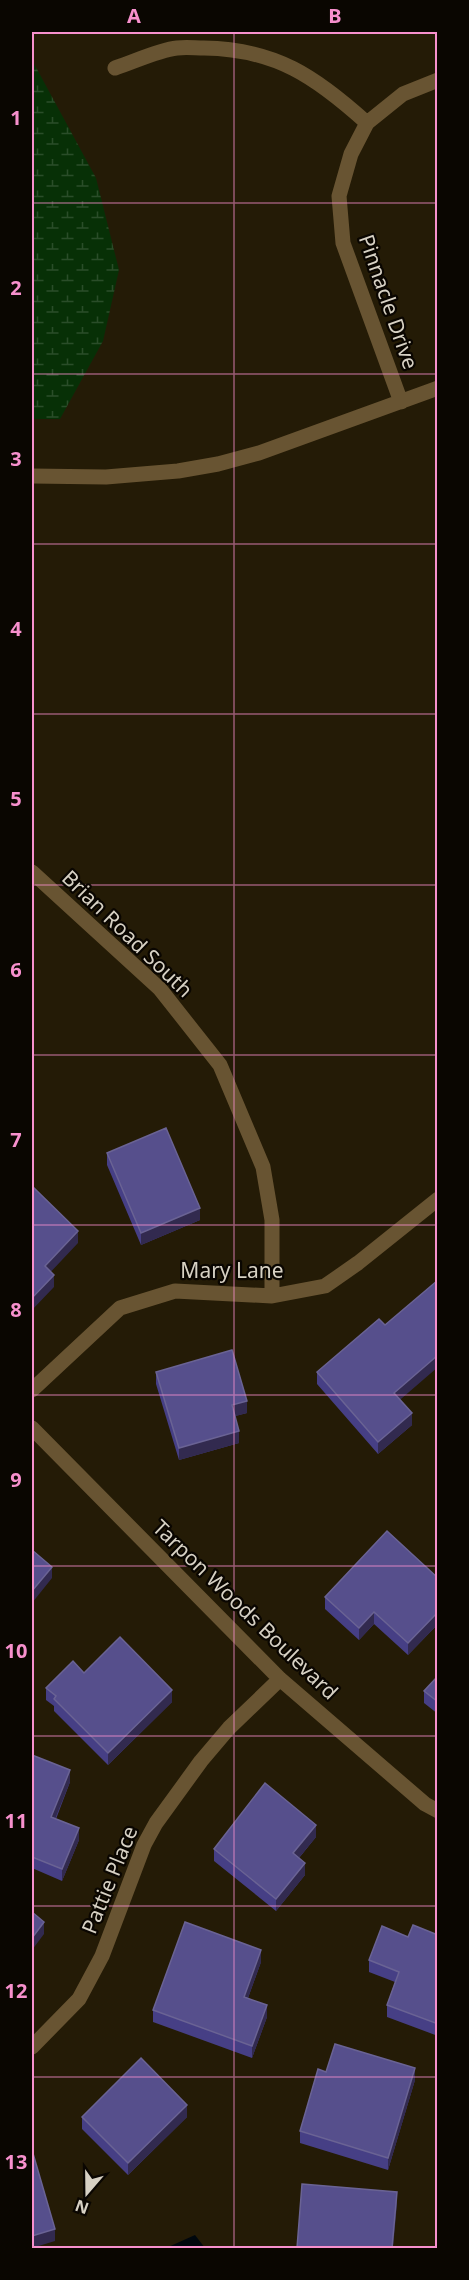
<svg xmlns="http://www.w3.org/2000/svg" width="469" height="2280" viewBox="0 0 469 2280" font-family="'Noto Sans',sans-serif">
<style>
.wetland{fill:url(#wetland-marsh)}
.water{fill:#00070d}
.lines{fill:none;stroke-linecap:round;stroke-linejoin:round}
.minor{stroke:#685432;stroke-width:15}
.wall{fill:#463f85}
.shaded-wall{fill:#322a4f}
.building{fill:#564f8c;stroke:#6a6394;stroke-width:1.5}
.grid{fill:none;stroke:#f790cd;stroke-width:1.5;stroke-opacity:0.55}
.labels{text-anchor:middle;stroke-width:4.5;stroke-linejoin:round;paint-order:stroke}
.street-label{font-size:21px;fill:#d7d1c4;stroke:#0a0601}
.neatline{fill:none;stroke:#f790cd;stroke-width:2}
.grid-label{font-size:20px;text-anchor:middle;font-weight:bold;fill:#f790cd}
</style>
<defs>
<pattern id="wetland-marsh" width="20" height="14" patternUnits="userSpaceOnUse" patternTransform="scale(1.5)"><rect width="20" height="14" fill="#073006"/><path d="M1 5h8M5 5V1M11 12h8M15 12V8" fill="none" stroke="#2a4d29"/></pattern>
</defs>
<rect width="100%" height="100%" fill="#241b06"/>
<path class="wetland" d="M32 60 96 178 119 270 103 341 60 419H32Z"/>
<path class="water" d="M195 2235 205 2248H166Z"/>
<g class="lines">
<path class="minor" d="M115 68C134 62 158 50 177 48 186 47 195 48 204 48 276 49 316 77 367 123
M401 402 343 243 339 196 351 154 367 123 403 94 438 80
M32 476 106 477 178 471 218 464 259 453 438 388
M32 872 160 989 220 1065 263 1167 272 1220V1296
M32 1390 120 1308 175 1291 272 1296 325 1286 358 1263 438 1199
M32 1428 280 1679 425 1804 438 1811
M32 2047 79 1999 102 1956 144 1845 156 1823 201 1761 229 1728 280 1679"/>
</g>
<path class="wall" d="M107 1153 200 1220 141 1245 107 1165Z
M156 1372 247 1413 235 1416 239 1443 179 1460 156 1384Z
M317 1372 400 1400 412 1425 378 1454 317 1384Z
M438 1578V1624L408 1655 374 1624 359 1640 325 1609V1597Z
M84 1673 172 1702 108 1765 54 1711V1706L46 1700V1688Z
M438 1676V1714L424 1703V1691Z
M32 1755 70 1782 56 1819 79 1840 62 1881 32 1868Z
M316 1837 299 1858 305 1875 276 1911 214 1861V1849Z
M438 1935V2036L387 2017V2005L395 1982 369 1972V1960L408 1937Z
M261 1962 248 1998 267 2017 252 2058 153 2022V2010Z
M415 2080 388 2170 300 2143V2131Z
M82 2117H187L128 2175 82 2129Z"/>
<path class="shaded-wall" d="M200 1208V1220L141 1245V1233Z
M78 1231V1243L45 1278V1266Z
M54 1275V1287L32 1310V1298Z
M438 1355V1367L394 1405V1393Z
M247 1401V1413L232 1417V1405Z
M412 1413V1425L378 1454V1442Z
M239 1431V1443L179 1460V1448Z
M52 1567V1578L32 1603V1591Z
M374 1612V1624L359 1640V1628Z
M438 1612V1624L408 1655V1643Z
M172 1690V1702L108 1765V1753Z
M70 1770V1782L51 1829V1817Z
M316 1825V1837L293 1865V1853Z
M79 1828V1840L62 1881V1869Z
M305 1863V1875L276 1911V1899Z
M44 1922V1934L32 1950V1938Z
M261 1950V1962L244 2009V1997Z
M267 2005V2017L252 2058V2046Z
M415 2068V2080L388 2170V2158Z
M187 2105V2117L128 2175V2163Z
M397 2192V2204L393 2248H392Z
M55 2229V2241L32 2248V2236Z"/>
<path class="building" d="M166 1128 200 1208 141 1233 107 1153Z
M32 1186 78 1231 45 1266 54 1275 32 1298Z
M438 1280V1355L394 1393 412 1413 378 1442 317 1372 379 1319 385 1325Z
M232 1350 247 1401 232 1405 239 1431 179 1448 156 1372Z
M387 1531 438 1578V1612L408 1643 374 1612 359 1628 325 1597Z
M32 1550 52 1567 32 1591Z
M120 1637 172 1690 108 1753 54 1699 56 1696 46 1688 73 1661 84 1673Z
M438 1676V1702L424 1691Z
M32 1755 70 1770 51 1817 79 1828 62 1869 32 1857Z
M265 1783 316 1825 293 1853 305 1863 276 1899 214 1849Z
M32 1912 44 1922 32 1938Z
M185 1922 261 1950 244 1997 267 2005 252 2046 153 2010Z
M413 1925 438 1935V2024L387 2005 399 1972 369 1960 382 1926 408 1937Z
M335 2044 415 2068 388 2158 300 2131 318 2069 326 2072Z
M141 2058 187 2105 128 2163 82 2117Z
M32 2150 55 2229 32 2236Z
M302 2184 397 2192 392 2248H297Z"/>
<path class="grid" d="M234 32V2248M32 203H438M32 374H438M32 544H438M32 714H438M32 885H438M32 1055H438M32 1225H438M32 1395H438M32 1566H438M32 1736H438M32 1906H438M32 2077H438"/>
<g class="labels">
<g class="street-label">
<text transform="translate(388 302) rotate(71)" y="7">Pinnacle Drive</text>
<text transform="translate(127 934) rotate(44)" y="7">Brian Road South</text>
<text x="232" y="1278">Mary Lane</text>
<text transform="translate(245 1610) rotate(44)" y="7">Tarpon Woods Boulevard</text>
<text transform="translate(110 1880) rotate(-68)" y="7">Pattie Place</text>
</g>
</g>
<rect width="469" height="2280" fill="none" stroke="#0a0601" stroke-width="66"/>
<g transform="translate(87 2193) rotate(200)" stroke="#0a0601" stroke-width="4.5" paint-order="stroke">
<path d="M0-4.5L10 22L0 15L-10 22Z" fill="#d7d1c4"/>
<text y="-9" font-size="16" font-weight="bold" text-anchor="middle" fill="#d7d1c4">N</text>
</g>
<rect x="33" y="33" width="403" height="2214" class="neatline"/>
<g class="grid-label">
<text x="134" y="23">A</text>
<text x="335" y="23">B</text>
<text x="16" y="125">1</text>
<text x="16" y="295">2</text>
<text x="16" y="466">3</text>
<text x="16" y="636">4</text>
<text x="16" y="806">5</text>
<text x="16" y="977">6</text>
<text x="16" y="1147">7</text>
<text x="16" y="1317">8</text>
<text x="16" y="1487">9</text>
<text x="16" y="1658">10</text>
<text x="16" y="1828">11</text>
<text x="16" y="1998">12</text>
<text x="16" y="2169">13</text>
</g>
</svg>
